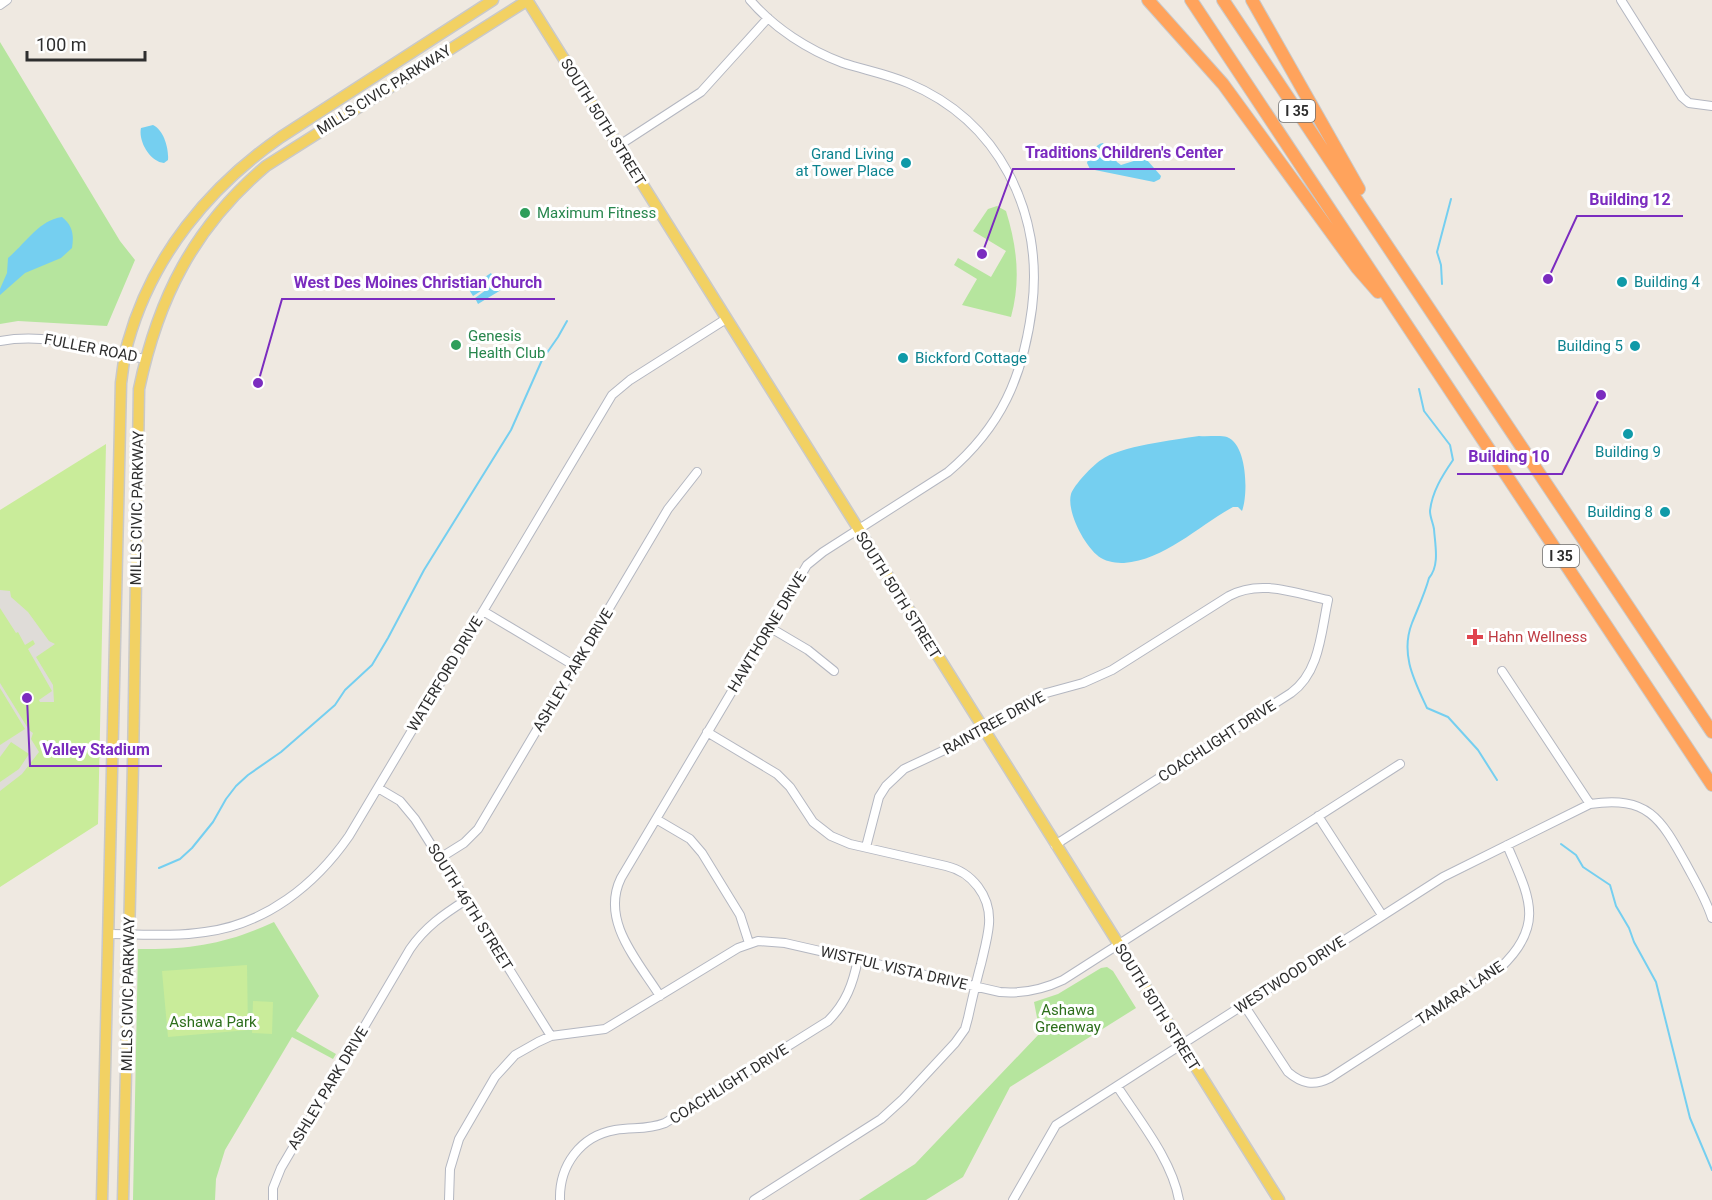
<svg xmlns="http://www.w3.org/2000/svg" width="1712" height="1200" viewBox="0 0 1712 1200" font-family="Roboto,sans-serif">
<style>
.green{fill:#b6e59e}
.pitch{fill:#c9ec9a}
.plaza{fill:#dfdcd8}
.water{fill:#75cff0}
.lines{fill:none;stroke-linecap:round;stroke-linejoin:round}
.stream{stroke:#75cff0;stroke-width:2}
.minor-casing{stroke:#b4b7c1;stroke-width:10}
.major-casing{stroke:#c9c9c9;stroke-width:13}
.highway-casing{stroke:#c9c9c9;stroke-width:14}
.minor{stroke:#fff;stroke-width:8}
.major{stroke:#f2d163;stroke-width:10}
.highway{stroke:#ffa35c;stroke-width:12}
.culture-dot{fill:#0f9aa8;stroke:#fff;stroke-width:2}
.leisure-dot{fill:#2e9e5b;stroke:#fff;stroke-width:2}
.health-dot{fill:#e0444e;stroke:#fff;stroke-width:2}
.labels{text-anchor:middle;stroke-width:6;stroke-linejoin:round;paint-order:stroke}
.shield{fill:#fff;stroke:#6d6d6d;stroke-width:1.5}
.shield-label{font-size:14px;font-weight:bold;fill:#2e2e2e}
.street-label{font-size:15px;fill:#2e2e2e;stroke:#fff}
.culture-label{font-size:15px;fill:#0d838f;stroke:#fff;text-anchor:end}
.leisure-label{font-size:15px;fill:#27864d;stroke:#fff;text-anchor:start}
.health-label{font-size:15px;fill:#be3a42;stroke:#fff;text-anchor:start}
.park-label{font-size:15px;fill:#2c6e1b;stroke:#fff}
.leader{fill:none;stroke:#7b2cbf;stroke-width:2}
.callout-dot{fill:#7b2cbf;stroke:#fff;stroke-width:2}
.callout-label{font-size:16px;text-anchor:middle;font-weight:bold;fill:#7b2cbf;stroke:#fff;stroke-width:6;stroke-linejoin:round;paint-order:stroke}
</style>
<rect width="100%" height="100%" fill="#efe9e1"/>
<path class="green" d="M0 42 120 241 135 260 107 326 18 321 0 324Z
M997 206 1006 211C1017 246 1021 281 1011 317L962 305 977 279 954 265 958 258 991 277 1006 251 973 231 988 209Z
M274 922 319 996 296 1031 336 1054 333 1059 292 1037 225 1150 216 1179 215 1200H133L138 949C189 950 227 944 274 922Z
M1107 967 1113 971 1136 1008 1010 1087 963 1177 926 1200H859L915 1164 1040 1033 1034 1002 1058 994 1101 968Z"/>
<path class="pitch" d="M106 444 98 824 0 887V510Z
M247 965 248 1030 168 1037 162 971Z
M253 1001 273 1002 272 1034 252 1033Z"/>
<path class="plaza" d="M0 590 10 591 11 597 28 612 49 641 55 644 36 657 53 685 54 702H40L39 700 52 691 28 649 35 644 33 640 25 645 18 632 16 633 0 608Z
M0 683 29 730 33 733 31 739 39 752 22 774 0 791V782L19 769 29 754 11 742 0 757V745L25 729 0 688Z"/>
<path class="water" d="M153 125C164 130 169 149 168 160L164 163C150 162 138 141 141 128Z
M1103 143 1117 162 1121 165 1140 159 1147 160 1161 176 1160 179 1154 182 1090 169 1087 163C1089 156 1095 144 1103 143Z
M62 217C73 226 74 235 72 248L61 258 25 273 0 295V289L7 273 8 258C25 244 39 220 62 217Z
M491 273 501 290 478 304 475 298 490 287 489 286 473 296 468 288Z
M1199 436C1207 437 1220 435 1227 437 1248 445 1248 496 1242 511L1238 507H1233C1198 526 1165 560 1124 563 1117 563 1107 562 1101 558 1086 549 1066 512 1071 494 1074 485 1093 465 1101 460 1120 446 1174 440 1199 436Z"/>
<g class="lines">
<path class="stream" d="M1442 284 1441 265 1437 252 1451 199
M1419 389 1424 411 1450 445 1453 460C1442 476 1432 492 1430 511 1430 517 1433 523 1434 529 1435 545 1440 565 1429 578 1425 593 1418 608 1412 623 1400 654 1414 680 1427 708L1448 717 1478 750 1497 780
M1561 844 1576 855 1583 867 1610 885 1616 906 1629 928 1634 942 1656 982 1690 1118 1712 1170
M159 868 180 859 192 848 213 822 226 799 236 786 248 775 281 752 335 705 345 690 372 665 388 638 424 570 511 430 542 360 558 337 567 321"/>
<g class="minor-casing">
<path id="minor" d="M1621 0 1682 97 1689 103 1712 106
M0 5 7 0
M618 146 701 92 768 18
M0 341C50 332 97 350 145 359
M483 611 575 666
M769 627 808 650 834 671
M1502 671 1590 804
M707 732 777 774 790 787 813 822 831 836 850 844 946 866C972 872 991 896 989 924 988 937 984 951 981 964 976 982 972 1000 968 1018L965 1029 955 1043 903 1099 881 1119 754 1200
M378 788 400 801 415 819 551 1036
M1318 816 1382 915
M656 819 690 839 702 853 740 915 749 943
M866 847 879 797 886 786 904 769 951 747 1039 695 1083 683 1112 670 1229 596C1260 579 1295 593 1328 600 1321 632 1320 672 1291 693L1055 845
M440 858 464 843 478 829 668 509 697 472
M109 934C141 934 173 937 205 932 266 924 315 885 349 836L612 395 630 380 726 319
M660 996C638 961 600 921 621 878L807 565 823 552 948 472C1001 427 1023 377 1032 308 1044 212 999 121 908 83 887 74 865 70 843 63 808 50 774 28 750 0
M1244 1005 1288 1072C1302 1084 1314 1086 1330 1078L1500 968C1547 924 1528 895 1507 845
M1117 1086C1139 1120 1172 1160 1179 1200
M273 1200V1188L281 1168 410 949C425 927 444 914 466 900
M449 1200 450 1169 459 1139 495 1077 515 1055 538 1042 551 1036 605 1029 738 948 758 941 785 943 1000 992C1023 994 1042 990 1063 980L1400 764
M560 1200C559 1166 580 1136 615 1130 634 1127 647 1130 665 1123L828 1021C846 1003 853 984 858 959
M1013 1200 1056 1125 1443 877 1590 804C1648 796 1660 817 1686 864 1695 881 1706 899 1712 918"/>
</g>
<g class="major-casing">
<path id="major" d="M527 0 1279 1200
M102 1200 121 383C123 369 124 355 128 342 152 256 209 187 281 137L493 0
M123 1200 133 764 139 389C158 298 194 227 266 166L528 0"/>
</g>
<g class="highway-casing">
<path id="highway" d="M1148 0 1223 84 1357 268 1378 292
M1191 0 1712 785
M1223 0 1712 732
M1252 0 1359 189"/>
</g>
<use href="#minor" class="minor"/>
<use href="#major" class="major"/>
<use href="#highway" class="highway"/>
</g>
<g class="culture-dot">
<circle cx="906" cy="163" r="6"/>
<circle cx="1622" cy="282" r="6"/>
<circle cx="1635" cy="346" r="6"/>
<circle cx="903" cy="358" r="6"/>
<circle cx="1628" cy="434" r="6"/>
<circle cx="1665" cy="512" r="6"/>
</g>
<g class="leisure-dot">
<circle cx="525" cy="213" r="6"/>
<circle cx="456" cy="345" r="6"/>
</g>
<path class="health-dot" d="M1472 628h6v6h6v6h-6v6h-6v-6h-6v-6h6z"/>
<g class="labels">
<g class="shield">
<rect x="1279" y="100" width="36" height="22" rx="4.5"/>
<rect x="1543" y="545" width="36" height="22" rx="4.5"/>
</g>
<g class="shield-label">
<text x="1297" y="116">I 35</text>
<text x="1561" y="561">I 35</text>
</g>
<g class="street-label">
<text transform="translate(384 90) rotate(-32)" y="5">MILLS CIVIC PARKWAY</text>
<text transform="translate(603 122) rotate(58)" y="5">SOUTH 50TH STREET</text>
<text transform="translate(91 348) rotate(11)" y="5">FULLER ROAD</text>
<text transform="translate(137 508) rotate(-89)" y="5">MILLS CIVIC PARKWAY</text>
<text transform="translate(898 595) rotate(58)" y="5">SOUTH 50TH STREET</text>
<text transform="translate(767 632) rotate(-59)" y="5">HAWTHORNE DRIVE</text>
<text transform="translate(573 670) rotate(-59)" y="5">ASHLEY PARK DRIVE</text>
<text transform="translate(445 674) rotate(-59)" y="5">WATERFORD DRIVE</text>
<text transform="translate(994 723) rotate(-29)" y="5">RAINTREE DRIVE</text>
<text transform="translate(1217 741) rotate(-33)" y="5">COACHLIGHT DRIVE</text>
<text transform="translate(470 907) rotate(58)" y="5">SOUTH 46TH STREET</text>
<text transform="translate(894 968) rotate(13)" y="5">WISTFUL VISTA DRIVE</text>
<text transform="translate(1290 975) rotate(-33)" y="5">WESTWOOD DRIVE</text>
<text transform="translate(1460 993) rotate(-34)" y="5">TAMARA LANE</text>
<text transform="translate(128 994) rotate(-89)" y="5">MILLS CIVIC PARKWAY</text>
<text transform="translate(1157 1007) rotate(58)" y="5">SOUTH 50TH STREET</text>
<text transform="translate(729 1084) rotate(-32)" y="5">COACHLIGHT DRIVE</text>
<text transform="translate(328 1088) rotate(-59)" y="5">ASHLEY PARK DRIVE</text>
</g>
<g class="culture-label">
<text x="894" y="159">Grand Living<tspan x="894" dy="17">at Tower Place</tspan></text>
<text x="1634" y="287" text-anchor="start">Building 4</text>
<text x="1623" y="351">Building 5</text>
<text x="915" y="363" text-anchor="start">Bickford Cottage</text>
<text x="1628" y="457" text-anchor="middle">Building 9</text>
<text x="1653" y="517">Building 8</text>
</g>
<g class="leisure-label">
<text x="537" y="218">Maximum Fitness</text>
<text x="468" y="341">Genesis<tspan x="468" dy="17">Health Club</tspan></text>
</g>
<g class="health-label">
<text x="1488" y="642">Hahn Wellness</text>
</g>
<g class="park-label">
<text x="1068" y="1015">Ashawa<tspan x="1068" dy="17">Greenway</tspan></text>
<text x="213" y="1027">Ashawa Park</text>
</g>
</g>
<path class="leader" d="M982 254L1013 169H1235M1548 279L1577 216H1683M258 383L282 299H555M1601 395L1562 474H1457M27 698L30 766H162"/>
<g class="callout-dot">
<circle cx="982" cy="254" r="6"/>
<circle cx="1548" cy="279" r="6"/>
<circle cx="258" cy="383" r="6"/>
<circle cx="1601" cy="395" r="6"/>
<circle cx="27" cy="698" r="6"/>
</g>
<g class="callout-label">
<text x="1124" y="158">Traditions Children's Center</text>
<text x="1630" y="205">Building 12</text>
<text x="418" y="288">West Des Moines Christian Church</text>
<text x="1509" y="462">Building 10</text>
<text x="96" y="755">Valley Stadium</text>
</g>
<path d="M27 51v9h118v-9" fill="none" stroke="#2e2e2e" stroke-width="3"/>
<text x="36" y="51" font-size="18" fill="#2e2e2e" stroke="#ffffff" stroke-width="4.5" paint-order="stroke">100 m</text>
</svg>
